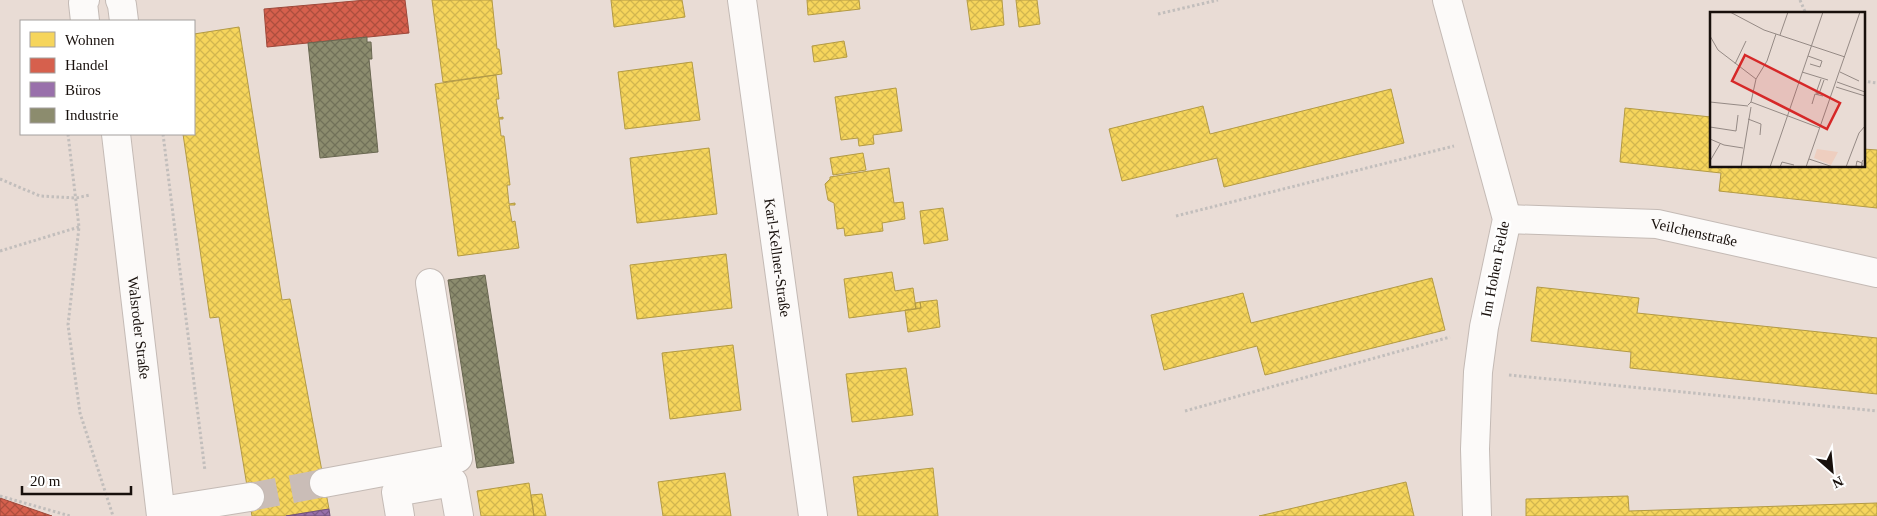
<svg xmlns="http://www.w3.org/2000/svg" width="1877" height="516" viewBox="0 0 1877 516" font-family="Georgia,serif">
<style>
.homes{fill:url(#homes-cross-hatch);stroke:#b39a44}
.shops{fill:url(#shops-cross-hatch);stroke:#9d483a}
.offices{fill:url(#offices-cross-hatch);stroke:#72537b}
.industry{fill:url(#industry-cross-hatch);stroke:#696751}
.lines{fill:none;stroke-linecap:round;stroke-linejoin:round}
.minor-tunnel{stroke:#cabdb7;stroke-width:28;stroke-dasharray:28 14;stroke-linecap:butt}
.minor-casing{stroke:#c4bab5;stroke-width:30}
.path{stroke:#c2bebc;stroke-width:3;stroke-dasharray:2.5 2.5;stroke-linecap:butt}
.minor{stroke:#fcfaf9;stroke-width:28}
.labels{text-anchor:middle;stroke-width:5;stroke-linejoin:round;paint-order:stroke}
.street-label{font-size:15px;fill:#18100c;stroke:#fff}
.inset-road{fill:none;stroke:#958a85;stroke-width:1}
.view{fill:#d62828;fill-opacity:0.15;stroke:#d62828;stroke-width:2.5}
.inset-edge{fill:none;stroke:#18100c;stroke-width:2.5}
</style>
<defs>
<pattern id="homes-cross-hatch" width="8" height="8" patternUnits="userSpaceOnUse" patternTransform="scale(1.25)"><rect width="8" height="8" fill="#f6d55c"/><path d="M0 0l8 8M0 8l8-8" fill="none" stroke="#d2b64f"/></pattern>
<pattern id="shops-cross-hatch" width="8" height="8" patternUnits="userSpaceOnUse" patternTransform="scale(1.25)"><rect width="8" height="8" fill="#d6604d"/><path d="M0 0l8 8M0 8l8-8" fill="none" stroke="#ad4e3e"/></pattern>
<pattern id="offices-cross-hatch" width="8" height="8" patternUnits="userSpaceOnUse" patternTransform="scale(1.25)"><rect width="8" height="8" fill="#9970ab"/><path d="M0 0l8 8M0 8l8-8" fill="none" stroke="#7c5b8a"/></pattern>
<pattern id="industry-cross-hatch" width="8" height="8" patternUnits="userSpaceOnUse" patternTransform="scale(1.25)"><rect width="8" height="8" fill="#8c8c6e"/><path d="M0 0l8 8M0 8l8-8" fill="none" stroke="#717159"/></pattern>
</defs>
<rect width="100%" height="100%" fill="#e9dcd5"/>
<path class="homes" d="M432 0H492L497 49H499L502 74 443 82Z
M611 0H682L685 17 614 27Z
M807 0H859L860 9 808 15Z
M967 0H1002L1004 25 971 30Z
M1016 0H1037L1040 24 1019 27Z
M239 27 282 300 290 299 329 509 286 516H252L219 317 210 318 183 134H194V34Z
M844 41 847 57 814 62 812 46Z
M692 62 700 120 625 129 618 72Z
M496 75 499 99H496L499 118 503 117V119H499L501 136H504L510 185H507L509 204 515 203V205H509L512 222 515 221 519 248 458 256 435 84Z
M896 88 902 131 873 135 874 144 859 146 858 138 841 140 835 97Z
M1391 89 1404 143 1224 187 1217 158 1122 181 1109 129 1203 106 1210 134Z
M1625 108 1711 117V166H1863V149L1877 150V208L1719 191 1721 173 1620 162Z
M709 148 717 214 637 223 630 158Z
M863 153 866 170 833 175 830 158Z
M889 168 894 203 903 202 905 219 882 223 883 231 845 236 844 228 837 229 834 203 828 200 825 184 830 179V177Z
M943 208 948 240 924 244 920 211Z
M726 254 732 308 637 319 630 265Z
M892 272 895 291 913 288 916 309 849 318 844 279Z
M1432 278 1445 330 1265 375 1257 346 1164 370 1151 315 1243 293 1251 323Z
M1537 287 1639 298 1637 313 1877 338V394L1630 368 1631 352 1531 341Z
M937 300 940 327 908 332 905 310 921 308 920 302Z
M920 302 921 308 916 309 915 303Z
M733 345 741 410 670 419 662 353Z
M906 368 913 415 852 422 846 374Z
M933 468 938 516H858L853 477Z
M725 473 731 516H663L658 482Z
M1406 482 1414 516H1259Z
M529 483 534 516H481L477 491Z
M542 494 546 516H534L531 495Z
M1628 496 1629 511 1877 503V516H1526V499Z"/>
<path class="shops" d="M366 0H405L409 33 267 47 264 9Z
M0 498 52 516H0Z"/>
<path class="offices" d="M329 509 330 516H286Z"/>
<path class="industry" d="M367 37V42H371L372 59H369L378 152 320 158 308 43Z
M485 275 514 463 477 468 448 280Z"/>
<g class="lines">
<path class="minor-tunnel" d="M250 497 324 483"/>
<g class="minor-casing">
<g id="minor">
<path d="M85 0 83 3 85 21"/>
<path d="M120 0 122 5 124 21"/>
<path id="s1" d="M742 0 813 516"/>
<path d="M1447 0 1507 219 1484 327 1478 372 1475 449 1477 516"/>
<path id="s2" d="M116 134 161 516"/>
<path id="s3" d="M1507 219 1657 224 1877 273"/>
<path d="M324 483 458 458 430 283"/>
<path d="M161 511 250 497"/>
<path d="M400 516 396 492 453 482 459 516"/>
</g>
</g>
<path class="path" d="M1800 0 1806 14
M1158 14 1218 0
M1863 81 1877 83
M68 134 79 227 68 325 80 413 113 516
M163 134 205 471
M0 179 40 196 76 198 90 195
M1176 216 1454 146
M0 251 79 227
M1509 375 1877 411
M1185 411 1450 337
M0 496 70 516"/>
<use href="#minor" class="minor"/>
</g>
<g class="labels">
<g class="street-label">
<text dy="5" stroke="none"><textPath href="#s3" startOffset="188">Veilchenstraße</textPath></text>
<text dy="5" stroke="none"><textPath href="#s1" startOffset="260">Karl-Kellner-Straße</textPath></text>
<text transform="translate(1495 269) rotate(-79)" y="5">Im Hohen Felde</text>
<text dy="5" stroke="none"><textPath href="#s2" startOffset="195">Walsroder Straße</textPath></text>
</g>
</g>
<g transform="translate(1710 12)">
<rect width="155" height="155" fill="#e9dcd5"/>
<path d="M107 137 128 140 121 153 104 146Z" fill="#eecebf"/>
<path class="inset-road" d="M20 0 54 18 135 45M70 23 78 0M0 24 8 38 46 67M98 44 112 49 110 55 100 52M25 52 36 29M92 60 118 68M130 60 149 69M111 67 106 81 109 82 114 68M127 70 155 80M126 75 155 84M0 90 38 94M41 90 46 67 57 49 66 22M102 92 105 82 113 84M38 93 41 90 110 116M38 107 51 112 50 123M0 115 26 119M26 119 28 103M0 127 14 133 33 136M99 147 123 155M0 149 10 132M31 155 41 95M60 155 113 0M70 155 72 150 84 153M96 155 150 0M136 155 149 121 155 114M152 155V151L147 149 146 154 151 155 152 152V150L153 148"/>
<path class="view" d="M35 43 130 91 117 117 22 69Z"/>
<rect width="155" height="155" class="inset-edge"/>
</g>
<rect x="20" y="20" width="175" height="115" fill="#ffffff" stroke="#a39f9e"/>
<rect x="30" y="32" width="25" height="15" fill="#f6d55c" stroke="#a39f9e"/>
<text x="65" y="45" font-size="15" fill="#18100c">Wohnen</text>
<rect x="30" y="58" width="25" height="15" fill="#d6604d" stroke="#a39f9e"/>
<text x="65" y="70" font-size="15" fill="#18100c">Handel</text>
<rect x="30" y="82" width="25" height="15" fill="#9970ab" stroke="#a39f9e"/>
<text x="65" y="95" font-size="15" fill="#18100c">Büros</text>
<rect x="30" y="108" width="25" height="15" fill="#8c8c6e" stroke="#a39f9e"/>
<text x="65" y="120" font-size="15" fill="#18100c">Industrie</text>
<g transform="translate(1832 471) rotate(153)" stroke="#ffffff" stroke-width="4" paint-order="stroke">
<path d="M0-4L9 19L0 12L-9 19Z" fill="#18100c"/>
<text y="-8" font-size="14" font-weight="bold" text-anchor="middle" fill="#18100c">N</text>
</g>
<path d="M22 486v8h109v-8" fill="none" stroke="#18100c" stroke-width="2.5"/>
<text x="30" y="486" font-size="15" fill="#18100c" stroke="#ffffff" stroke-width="4" paint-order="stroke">20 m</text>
</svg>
